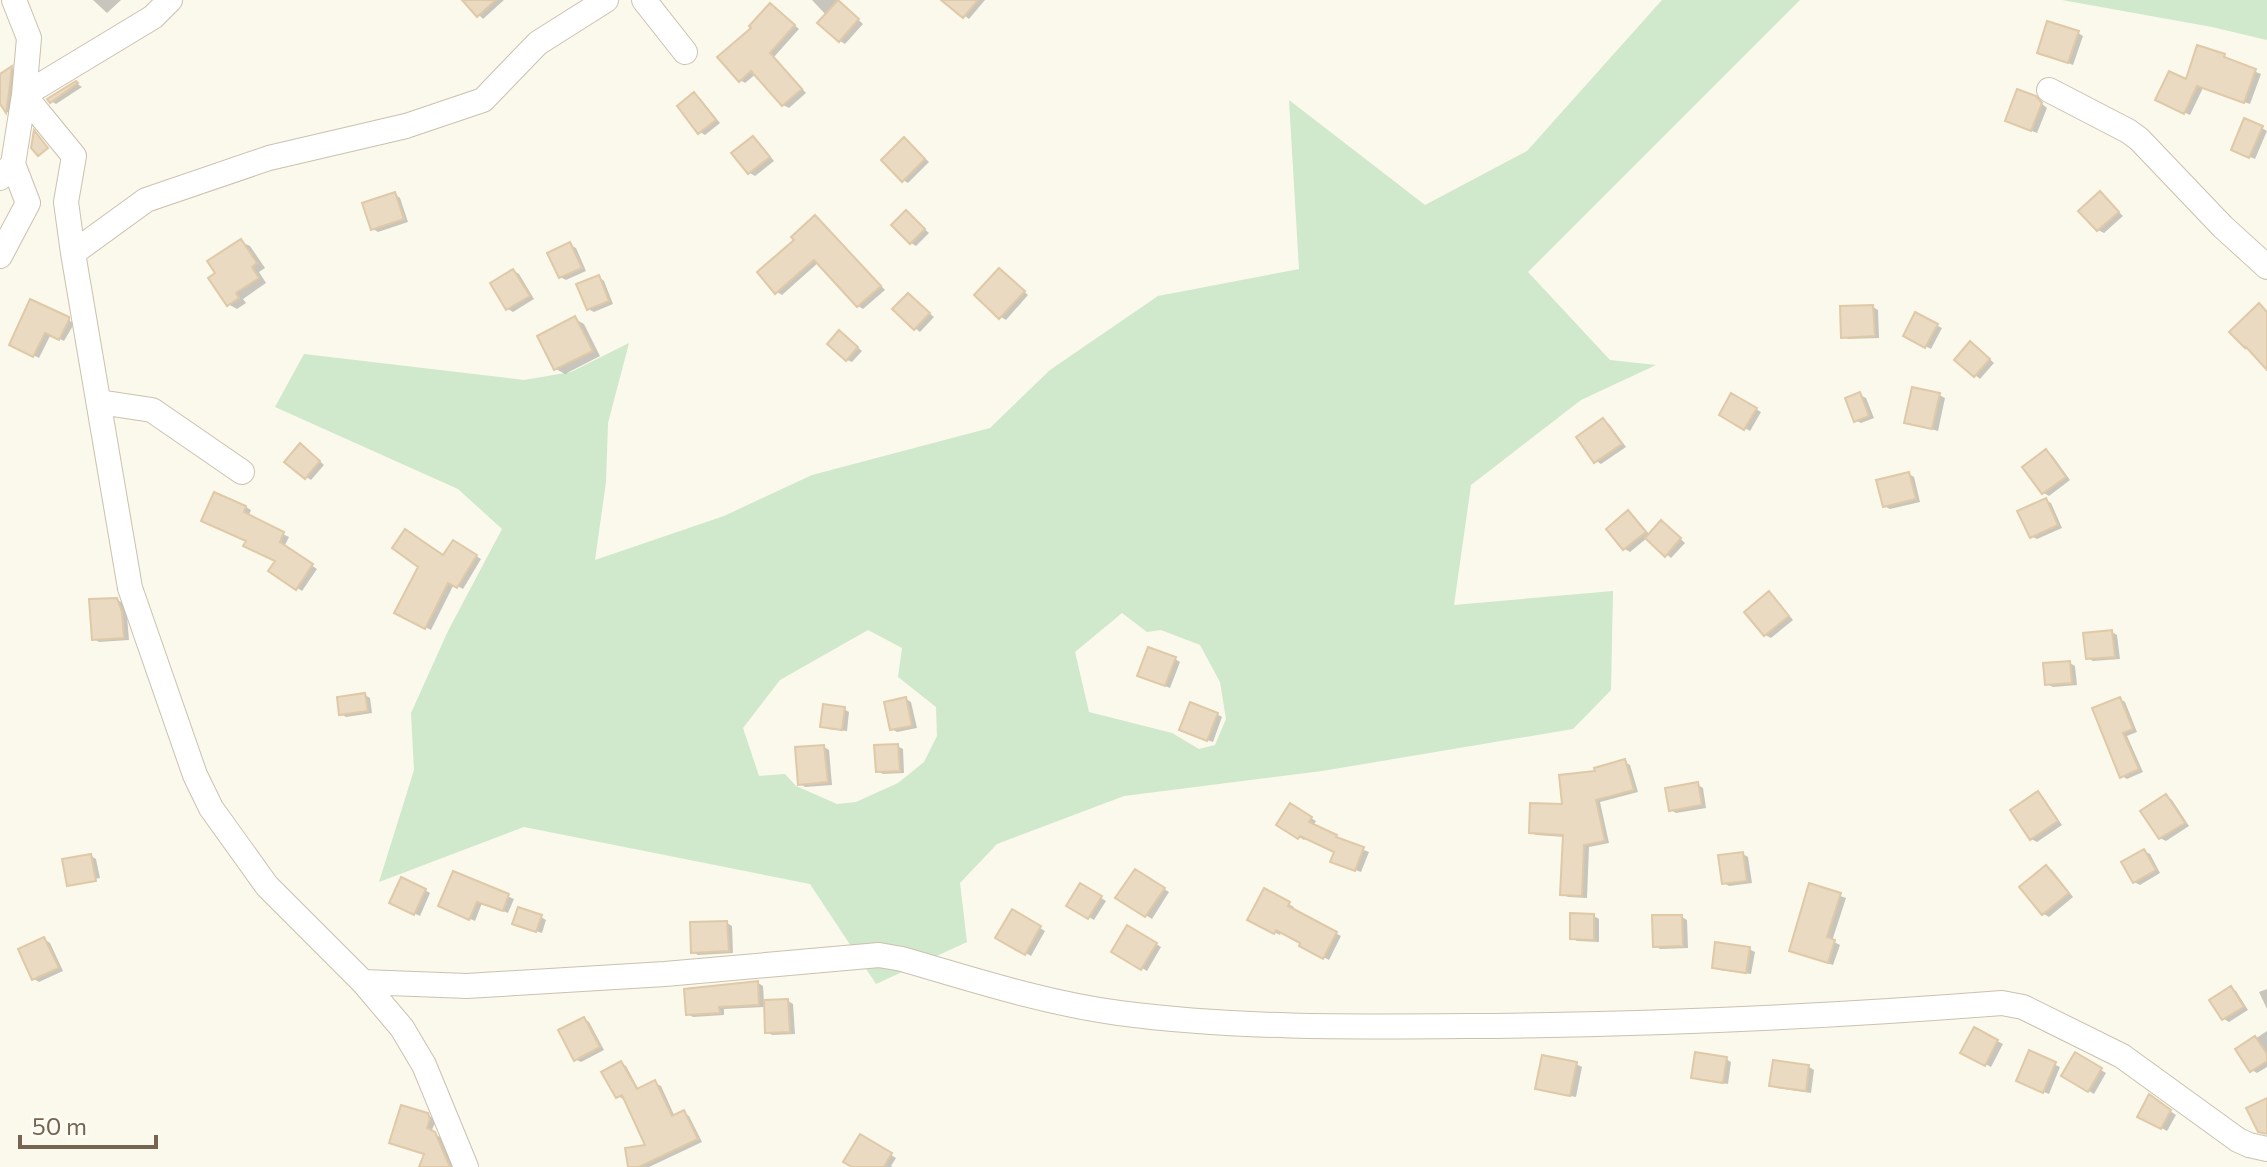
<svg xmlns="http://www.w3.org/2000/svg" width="2267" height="1167" viewBox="0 0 2267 1167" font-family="Commissioner,sans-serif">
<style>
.green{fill:#d0e8cb;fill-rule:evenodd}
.shadow{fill:#0003}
.building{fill:#e9dac1;stroke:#dfc9a7;stroke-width:2}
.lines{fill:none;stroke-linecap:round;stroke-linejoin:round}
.minor-casing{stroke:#cbc1af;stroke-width:26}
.minor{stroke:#fff;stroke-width:24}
</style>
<rect width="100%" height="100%" fill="#fbf8ec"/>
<path class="green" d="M1662 0H1800L1528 272 1610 360 1656 365 1581 400 1471 485 1454 605 1613 591 1611 690 1573 729 1322 771 1124 796 997 844 960 883 967 942 876 984 810 884 524 827 379 882 414 770 411 713 448 631 502 529 458 489 275 407 304 354 524 380 571 372 629 343 608 423 606 482 595 560 724 516 812 475 990 428 1050 370 1158 296 1299 269 1289 100 1425 205 1527 151ZM1122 613 1147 632 1161 630 1200 645 1220 682 1226 719 1215 745 1199 749 1172 733 1089 712 1075 652ZM868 630 902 648 898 677 936 707 937 736 924 762 898 783 856 802 837 804 796 786 785 774 759 776 743 728 780 680Z
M2062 0H2267V40L2212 27Z"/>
<path class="shadow" d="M93 0H121L107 13Z
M464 0H504L483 19Z
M812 0H837L863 24 845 44 840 41 827 16Z
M944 0H985L969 19Z
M776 9 799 29 774 57 806 93 789 108 783 105 756 74 745 83 740 80Z
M2078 33 2083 36 2073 65 2039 52Z
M2224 56 2230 59 2229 61 2261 74 2250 104 2203 88 2190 115 2163 102 2187 82Z
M12 68 16 71 11 114 7 112 0 99V76Z
M76 83 82 87 56 104 51 101Z
M694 95 700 98 720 123 705 135 700 132Z
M2035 98 2047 108 2037 133 2012 123Z
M2262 128 2267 131 2255 159 2238 152Z
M753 138 758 141 774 161 755 176 750 173Z
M905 140 929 162 908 183 903 180Z
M395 194 400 198 408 222 378 232 373 229Z
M2100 194 2123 216 2104 233 2098 230Z
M906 212 929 233 916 246 911 243Z
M816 218 821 221 885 290 863 309 858 306 819 262 782 295 777 292 797 240Z
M241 242 250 246 265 268 259 272 266 283 243 299 246 303 237 309 228 304Z
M570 245 576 248 586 271 566 280 560 277Z
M514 271 519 274 534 299 513 312 508 309Z
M1004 273 1028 295 1006 320 1001 317Z
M599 277 604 281 613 304 594 312 588 309Z
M908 295 934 317 920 332 915 328Z
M1873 307 1878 310 1879 338 1848 339 1843 336Z
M1916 315 1942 328 1931 349 1905 335Z
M68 319 74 324 64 341 51 334 39 358 11 344Z
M575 319 584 324 600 356 565 374 556 369Z
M845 336 862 351 852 362 847 360Z
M1976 347 1994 363 1980 379 1957 360Z
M1860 395 1866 398 1874 418 1861 423 1855 420Z
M1939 395 1945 398 1938 431 1907 422Z
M1732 396 1761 412 1750 431 1721 414Z
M1603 421 1609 424 1626 447 1601 464 1596 461Z
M306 449 324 465 311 480 306 477Z
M2046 452 2052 455 2070 480 2049 496 2044 493 2025 467Z
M1909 474 1914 477 1920 502 1890 509 1884 506Z
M216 494 246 507 251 510 248 517 289 537 284 547 317 569 302 591 271 570 278 560Z
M2045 500 2051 503 2062 528 2037 539 2031 536Z
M1629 513 1634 516 1650 535 1667 526 1685 543 1671 558 1647 538 1630 552 1625 549 1608 529Z
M453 542 481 559 463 589 454 584 431 630 397 612 444 557Z
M1769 594 1774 597 1793 620 1771 638 1765 635 1747 612Z
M117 600 123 603 127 616 129 640 99 642 94 639Z
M2112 632 2117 635 2120 659 2093 661 2088 658Z
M1175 659 1180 662 1170 688 1145 678Z
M2070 663 2075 666 2077 685 2053 687 2047 684Z
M365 695 370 698 372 713 346 717 341 714Z
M906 699 911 702 917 728 897 732 892 729Z
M2120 699 2125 702 2137 732 2127 736 2143 772 2127 779 2122 776Z
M844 709 849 712 847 731 828 729 823 726Z
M1217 714 1222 717 1213 742 1187 733Z
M897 746 903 749 904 773 883 774 878 771Z
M824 747 829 750 832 785 805 787 800 783Z
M1625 762 1630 765 1638 792 1600 802 1609 843 1589 847 1587 898 1568 897 1562 894 1565 837 1536 835 1531 832 1564 806 1598 773Z
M1698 785 1703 788 1706 808 1676 813 1671 810Z
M2038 793 2043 797 2062 825 2037 842 2031 839Z
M2167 796 2172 800 2189 826 2166 841 2160 838Z
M1291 806 1316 821 1313 826 1340 841 1369 852 1361 872 1338 864 1336 851 1306 838 1304 840 1279 825Z
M2144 851 2150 854 2160 873 2140 885 2134 882Z
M1743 854 1748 857 1752 883 1729 886 1724 883Z
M91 856 96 859 100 878 71 883V886L69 885Z
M2046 867 2052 870 2073 897 2049 917 2044 914 2022 887Z
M1135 871 1169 892 1152 919 1118 898Z
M454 873 514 899 508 913 482 903 475 921 446 909Z
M1081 885 1106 901 1094 920 1068 905Z
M1810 885 1846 898 1832 941 1840 945 1833 965 1797 953Z
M425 890 430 893 420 916 397 905Z
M1265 891 1294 907 1292 911 1341 936 1329 960 1301 945 1303 942 1282 931 1280 935 1250 919Z
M1013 912 1045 931 1031 956 998 937Z
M1594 916 1599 919V942L1577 941 1572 938Z
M541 917 546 920 542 933 520 926Z
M1682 917 1687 920 1688 948 1660 949 1655 946Z
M727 923 732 926 733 953 698 955 693 952Z
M1128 927 1161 947 1147 971 1114 951Z
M44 939 50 943 63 971 39 982 34 979Z
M1749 949 1755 952 1751 974 1719 970 1714 967Z
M758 983 763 986 764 1002 788 1001 793 1004 795 1034 772 1035 767 1032 766 1007 724 1009V1015L693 1017 688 1014Z
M2231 988 2236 991 2248 1010 2229 1022 2224 1019Z
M2267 989V1009L2259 992Z
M584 1019 589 1022 604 1050 581 1062 575 1059Z
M1974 1029 2003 1044 1991 1067 1962 1052Z
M2267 1031V1067L2257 1073 2252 1070 2238 1050Z
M2030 1053 2060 1067 2049 1094 2024 1084Z
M2076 1055 2106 1073 2094 1094 2064 1076Z
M1726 1059 1731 1062 1728 1084 1699 1080 1694 1077Z
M621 1063 626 1066 639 1090 655 1083 661 1086 675 1117 683 1113 689 1116 702 1142 649 1167H630L648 1147 626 1098 623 1099 618 1096Z
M1576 1064 1582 1067 1576 1097 1543 1091Z
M1809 1067 1814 1070 1811 1093 1776 1088 1771 1085Z
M2155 1100 2176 1115 2167 1131 2140 1116Z
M427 1115 433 1118 435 1123 431 1132 440 1137 453 1167H421L426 1154Z
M861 1137 896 1158 891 1166 893 1167H856Z"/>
<path class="building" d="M462 0H496L477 17Z
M838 0 859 19 839 42 817 23Z
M941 0H978L963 18Z
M770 3 795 25 770 53 802 89 782 106 751 71 739 82 717 57 751 28 749 26Z
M2047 21 2079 31 2068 63 2037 53Z
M2197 45 2225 54 2224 57 2256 69 2244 103 2197 86 2184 114 2155 100 2169 71 2186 79Z
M12 66 9 93 6 113 0 104V74Z
M76 81 78 83 50 103 47 99Z
M2017 89 2036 96 2042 103 2031 131 2005 121Z
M694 92 716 120 698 134 677 106Z
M2244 118 2263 126 2249 158 2231 150Z
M34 130 48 148 38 156 31 148Z
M753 136 770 157 748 174 731 153Z
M904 137 925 159 902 182 881 160Z
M2100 191 2119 212 2097 231 2078 211Z
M395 192 404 219 371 230 362 203Z
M906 210 925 229 910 244 891 225Z
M815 215 881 286 857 307 814 260 775 294 757 272 794 240 791 237Z
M241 239 257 263 252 267 259 278 236 293 239 298 227 306 208 278 215 273 207 261Z
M570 242 582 268 559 278 547 253Z
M999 268 1025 291 999 319 974 295Z
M513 269 530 296 506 310 490 283Z
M599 275 609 301 587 310 576 284Z
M908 293 930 313 914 330 892 309Z
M30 299 69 317V320L59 340 45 333 33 357 9 345Z
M2259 303 2267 312V370L2246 347 2245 348 2229 332Z
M1873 305 1875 336 1841 338 1840 306Z
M1915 312 1938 324 1925 348 1903 336Z
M575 316 593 351 554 370 537 336Z
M839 330 858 347 846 361 827 344Z
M1970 341 1990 359 1974 377 1954 360Z
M1912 387 1940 393 1932 429 1904 423Z
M1860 392 1869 416 1854 422 1845 398Z
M1731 393 1757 408 1744 430 1719 415Z
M1603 418 1622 444 1594 463 1576 437Z
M300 443 320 461 305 479 284 462Z
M2046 449 2066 477 2042 494 2022 467Z
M1909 472 1916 499 1883 507 1876 480Z
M214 492 246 506 244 512 284 532 280 542 313 564 296 590 268 571 275 561 243 546 246 541 201 521Z
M2046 498 2058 525 2030 538 2017 511Z
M1628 510 1646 532 1623 550 1606 529Z
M1661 520 1681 538 1665 557 1645 538Z
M405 529 443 555 453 540 477 555 457 588 448 583 425 629 394 613 418 567 392 548Z
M1769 591 1789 616 1764 636 1744 612Z
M117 598 122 612 124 638 92 640 89 599Z
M2112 630 2115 657 2086 659 2083 633Z
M1148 647 1176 657 1165 686 1137 676Z
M2070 661 2072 683 2045 685 2043 663Z
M365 693 368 711 339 715 337 697Z
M906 697 912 726 890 730 884 702Z
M2120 697 2133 729 2123 733 2139 769 2120 778 2092 708Z
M1190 702 1218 713 1207 741 1179 730Z
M823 704 845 707 842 730 820 727Z
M898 744 900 771 876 772 874 745Z
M824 745 828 782 798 785 795 747Z
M1625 759 1634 790 1596 800 1605 841 1584 845 1582 896 1560 895 1563 835 1529 833 1530 803 1562 804 1559 775 1595 771 1594 768Z
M1698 782 1702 805 1669 811 1665 788Z
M2038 791 2058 821 2030 840 2010 810Z
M2166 794 2185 823 2159 839 2140 811Z
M1290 803 1312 817 1309 822 1337 835 1336 837 1364 847 1355 871 1330 862 1334 852 1300 836 1298 839 1276 825Z
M2144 849 2156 870 2133 883 2121 862Z
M1743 852 1747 881 1722 884 1718 855Z
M91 854 96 881 67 886 62 859Z
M2046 865 2069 893 2042 915 2019 887Z
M1135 869 1165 888 1145 917 1115 898Z
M453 871 509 894 503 911 477 902 469 920 438 906Z
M401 877 426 889 414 915 389 903Z
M1080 883 1102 896 1088 919 1066 906Z
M1809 883 1841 893 1827 937 1835 940 1828 963 1789 951Z
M1264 888 1290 902 1288 906 1337 932 1323 959 1299 946 1300 943 1276 930 1274 934 1247 920Z
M518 907 542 915 536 932 512 924Z
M1012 909 1041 926 1025 955 995 938Z
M1570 913 1594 914V940L1570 939Z
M1652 915H1682L1683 946 1653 947Z
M727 921 729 951 691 953 690 922Z
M1127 925 1157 943 1141 970 1111 952Z
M44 937 59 968 32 980 18 949Z
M1715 942 1750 947 1746 973 1712 968Z
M758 981 759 1005 719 1007 720 1013 686 1015 684 989Z
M2231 986 2244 1007 2222 1020 2209 1000Z
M788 999 790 1032 765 1033 764 1000Z
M584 1017 600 1047 574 1061 558 1030Z
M1974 1027 1998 1040 1985 1066 1960 1053Z
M2255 1036 2267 1054V1061L2250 1072 2235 1049Z
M2029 1050 2056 1062 2043 1093 2016 1081Z
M1695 1052 1727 1057 1723 1083 1691 1078Z
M2075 1052 2102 1068 2088 1092 2061 1076Z
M1542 1055 1577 1062 1570 1096 1535 1089Z
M1773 1060 1809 1065 1806 1091 1769 1086Z
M621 1061 637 1089 655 1080 672 1116 684 1110 698 1139 639 1167H628L625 1148 645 1145 622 1095 616 1098 601 1072Z
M2149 1094 2171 1110 2161 1129 2137 1117Z
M2267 1098V1134L2258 1132 2246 1108Z
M401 1105 428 1113 430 1119 427 1128 435 1132 450 1167H419L424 1154 389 1143Z
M860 1134 892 1153 884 1167H852L843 1162Z"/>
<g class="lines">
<g class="minor-casing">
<path id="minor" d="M14 0 29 38 24 95 74 156 66 202 73 253 130 588 195 775 211 808 267 886 363 982 402 1028 424 1065 466 1167
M644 0 685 52
M2049 90 2128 131 2139 139 2223 227 2267 267
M0 178 13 164 24 95 153 17 170 0
M73 253 146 200 269 158 406 126 483 100 538 43 606 0
M0 256 28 203 13 164
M99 402 152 410 242 472
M363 982 467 986 665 974 879 955 902 959C974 980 1045 1003 1119 1013 1233 1028 1349 1027 1464 1026 1644 1025 1823 1017 2002 1003L2023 1007 2122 1056 2238 1140 2249 1145 2267 1149"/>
</g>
<use href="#minor" class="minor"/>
</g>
<path d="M20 1135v12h136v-12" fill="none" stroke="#756550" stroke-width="4"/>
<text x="32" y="1135" font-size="24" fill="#756550" stroke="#fefcf2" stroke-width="6" paint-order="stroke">50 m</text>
</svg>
